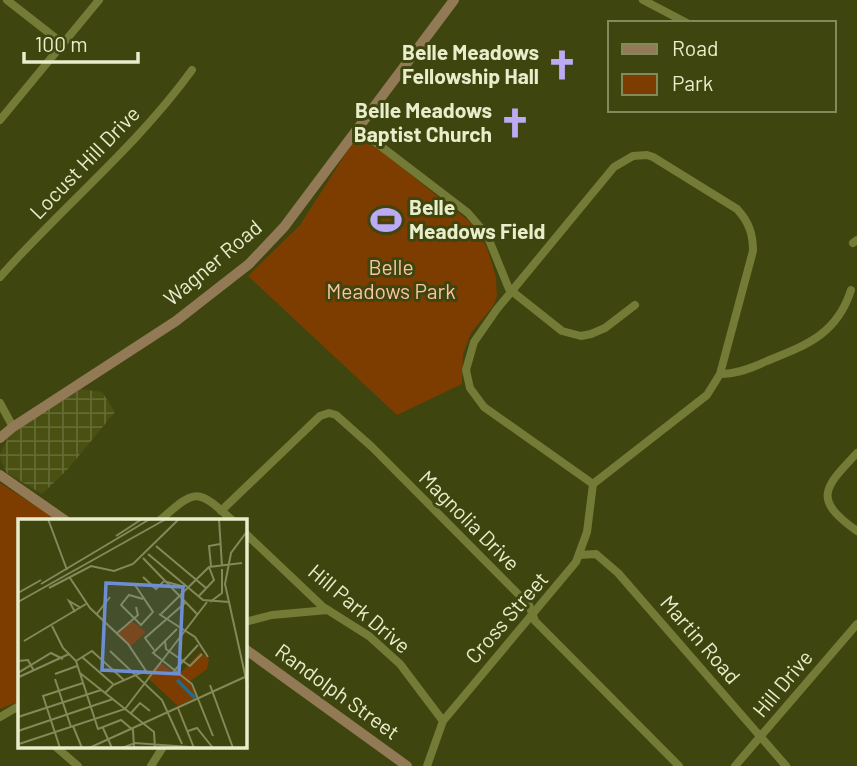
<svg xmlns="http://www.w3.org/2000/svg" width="857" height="766" viewBox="0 0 857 766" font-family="Barlow,sans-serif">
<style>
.industrial{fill:url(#industrial-grid)}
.park{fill:#7d3d00}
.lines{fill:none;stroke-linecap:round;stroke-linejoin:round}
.street{stroke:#737b36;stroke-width:8}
.secondary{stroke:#937a56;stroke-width:10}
.labels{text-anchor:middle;stroke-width:6;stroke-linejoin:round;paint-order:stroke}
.poi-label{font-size:21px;font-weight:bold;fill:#e8eecb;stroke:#3f450f;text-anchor:end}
.street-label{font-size:21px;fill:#e8eecb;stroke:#3f450f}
.park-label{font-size:21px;fill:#fac5a2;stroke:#3f450f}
.inset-river{fill:none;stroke:#1c6d95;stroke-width:3.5}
.inset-road{fill:none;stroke:#83895a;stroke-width:2}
.view{fill:#6e8ed3;fill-opacity:0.15;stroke:#6e8ed3;stroke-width:3.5}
.inset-edge{fill:none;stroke:#e8eecb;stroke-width:3.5}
</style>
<defs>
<pattern id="industrial-grid" width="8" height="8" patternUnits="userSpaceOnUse" patternTransform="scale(1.75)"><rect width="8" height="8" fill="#495012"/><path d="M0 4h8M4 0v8" fill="none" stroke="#636a33"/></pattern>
</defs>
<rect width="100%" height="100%" fill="#3f450f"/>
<path class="industrial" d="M81 389 102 392 115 412 68 469 42 494 7 473 1 461 0 454 10 434Z"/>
<path class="park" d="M362 138 376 147 475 226 487 248 496 277 497 296 493 306 471 333 463 354 462 384 397 415 248 276 300 225 355 139Z
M0 483 59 521H19V701L0 709Z"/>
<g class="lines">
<path class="street" d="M7 0 62 43
M643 0 687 23
M0 120 99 0
M357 128 468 213 487 235 509 289 562 331 581 336 591 334 605 328 635 305
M647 155 653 157 737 209C749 222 753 234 753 251L720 374 707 395 593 484 484 407 470 388 466 370 474 342 497 309 614 167 633 156Z
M853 243 857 240
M0 277C62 207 137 146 192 70
M720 374C737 374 752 368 767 361 807 345 837 334 851 290
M0 403 13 427
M857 453C824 488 812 499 857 531
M221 511 320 416 329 413 336 415 372 447 529 605 535 621 679 766
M159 521C196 489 196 487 233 521
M245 533 323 607 369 636 400 664 443 721
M579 555 596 554 618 573 786 766
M245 622 272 615 328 610
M0 717 19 706
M56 747 78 766
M151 766 163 747
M427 766 443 721 576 562 587 532 593 484
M735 766 857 624"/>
<path class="secondary" d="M0 438 13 427 176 321 249 264 284 227 454 0
M0 475 66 521
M245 649 407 766"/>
</g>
<defs>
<g id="church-bare" transform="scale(2.415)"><path d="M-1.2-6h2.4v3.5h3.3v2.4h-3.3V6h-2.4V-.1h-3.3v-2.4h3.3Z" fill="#bcaaf5" stroke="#3f450f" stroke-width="2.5" paint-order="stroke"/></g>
<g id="stadium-bare" transform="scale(2.415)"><path d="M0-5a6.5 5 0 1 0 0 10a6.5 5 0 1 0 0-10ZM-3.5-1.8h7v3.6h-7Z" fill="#bcaaf5" stroke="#3f450f" stroke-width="2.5" paint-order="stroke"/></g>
</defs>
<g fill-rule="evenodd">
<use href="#church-bare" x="562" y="65"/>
<use href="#church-bare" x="515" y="123"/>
<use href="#stadium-bare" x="386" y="220"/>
</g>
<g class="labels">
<g class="poi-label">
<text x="539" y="60">Belle Meadows<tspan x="539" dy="24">Fellowship Hall</tspan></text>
<text x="492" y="118">Belle Meadows<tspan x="492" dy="24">Baptist Church</tspan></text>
<text x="409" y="215" text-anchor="start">Belle<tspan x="409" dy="24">Meadows Field</tspan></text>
</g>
<g class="street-label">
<text transform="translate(85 163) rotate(-46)" y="7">Locust Hill Drive</text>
<text transform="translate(213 263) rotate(-40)" y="7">Wagner Road</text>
<text transform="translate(469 521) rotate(45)" y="7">Magnolia Drive</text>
<text transform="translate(359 609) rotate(40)" y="7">Hill Park Drive</text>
<text transform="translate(507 618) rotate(-49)" y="7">Cross Street</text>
<text transform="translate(700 640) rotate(49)" y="7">Martin Road</text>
<text transform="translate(783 684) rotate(-50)" y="7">Hill Drive</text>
<text transform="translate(337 692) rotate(36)" y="7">Randolph Street</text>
</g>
<g class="park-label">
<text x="391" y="275">Belle<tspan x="391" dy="24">Meadows Park</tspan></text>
</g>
</g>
<g transform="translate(18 519)">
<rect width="229" height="229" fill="#3f450f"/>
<path d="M182 133 191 140 189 150 171 163 160 157Z" fill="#7d3d00"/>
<path d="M114 102 128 113 113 127 99 116ZM141 143 173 165 179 178 160 187 129 158Z" fill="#7d3d00"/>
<path class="inset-river" d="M159 161 177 179"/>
<path class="inset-road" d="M30 0 49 51M201 0 204 47M230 11 213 34 207 65 230 169M98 17 124 0M138 27 188 69M130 35 185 81 211 83M125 39 179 95M193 47 191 27 202 25M125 58 138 70 146 62 167 68M52 59 72 89 110 125 130 155M23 65 132 0M117 66 135 93 123 106 103 86 111 76 125 80M31 69 73 47 96 52 115 45 161 0M0 74 23 61M180 78 196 61 191 48M0 83 148 0M192 83 204 74V50M57 93 51 82 63 89M141 95 177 118 190 138M143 95 191 48 224 44M78 96 92 78M34 107 45 129 58 142 80 210 103 201 115 211 116 229M159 110 135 134 174 165 195 217M98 115 120 96 118 88M6 122 68 85M147 122 148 130 172 147 184 135M136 131 127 119 167 84M92 132 144 181 164 225M64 138 95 165M0 142 10 141 16 152M58 142 74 132 106 161M155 153 180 126M62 154 136 213 137 229M37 155 59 147M1 158 51 135M2 158 0 154 33 134 45 140M37 160 53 208M192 166 215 229M87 174 95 166 127 152M160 189 176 229M113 194 122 184 132 192M0 198 83 171M55 207 64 229M85 209 94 229M0 212 95 180M170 212 179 209 195 229M1 225 107 190 189 83M42 229 25 177 65 164M71 229 229 157M104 229 117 224 185 229"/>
<path class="view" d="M88 64 165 68 161 155 84 151Z"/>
<rect width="229" height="229" class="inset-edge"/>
</g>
<rect x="608" y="21" width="228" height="91" fill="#3f450f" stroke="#83895a" stroke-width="2"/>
<rect x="622" y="44" width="35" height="10" fill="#937a56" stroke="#83895a" stroke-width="2"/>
<text x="672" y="56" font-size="21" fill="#e8eecb">Road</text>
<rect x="622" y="74" width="35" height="21" fill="#7d3d00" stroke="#83895a" stroke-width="2"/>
<text x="672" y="91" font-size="21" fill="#e8eecb">Park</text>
<path d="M24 52v10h114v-10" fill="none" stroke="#e8eecb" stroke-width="3.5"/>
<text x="35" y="52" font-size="21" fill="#e8eecb" stroke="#3f450f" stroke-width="5" paint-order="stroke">100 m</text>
</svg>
